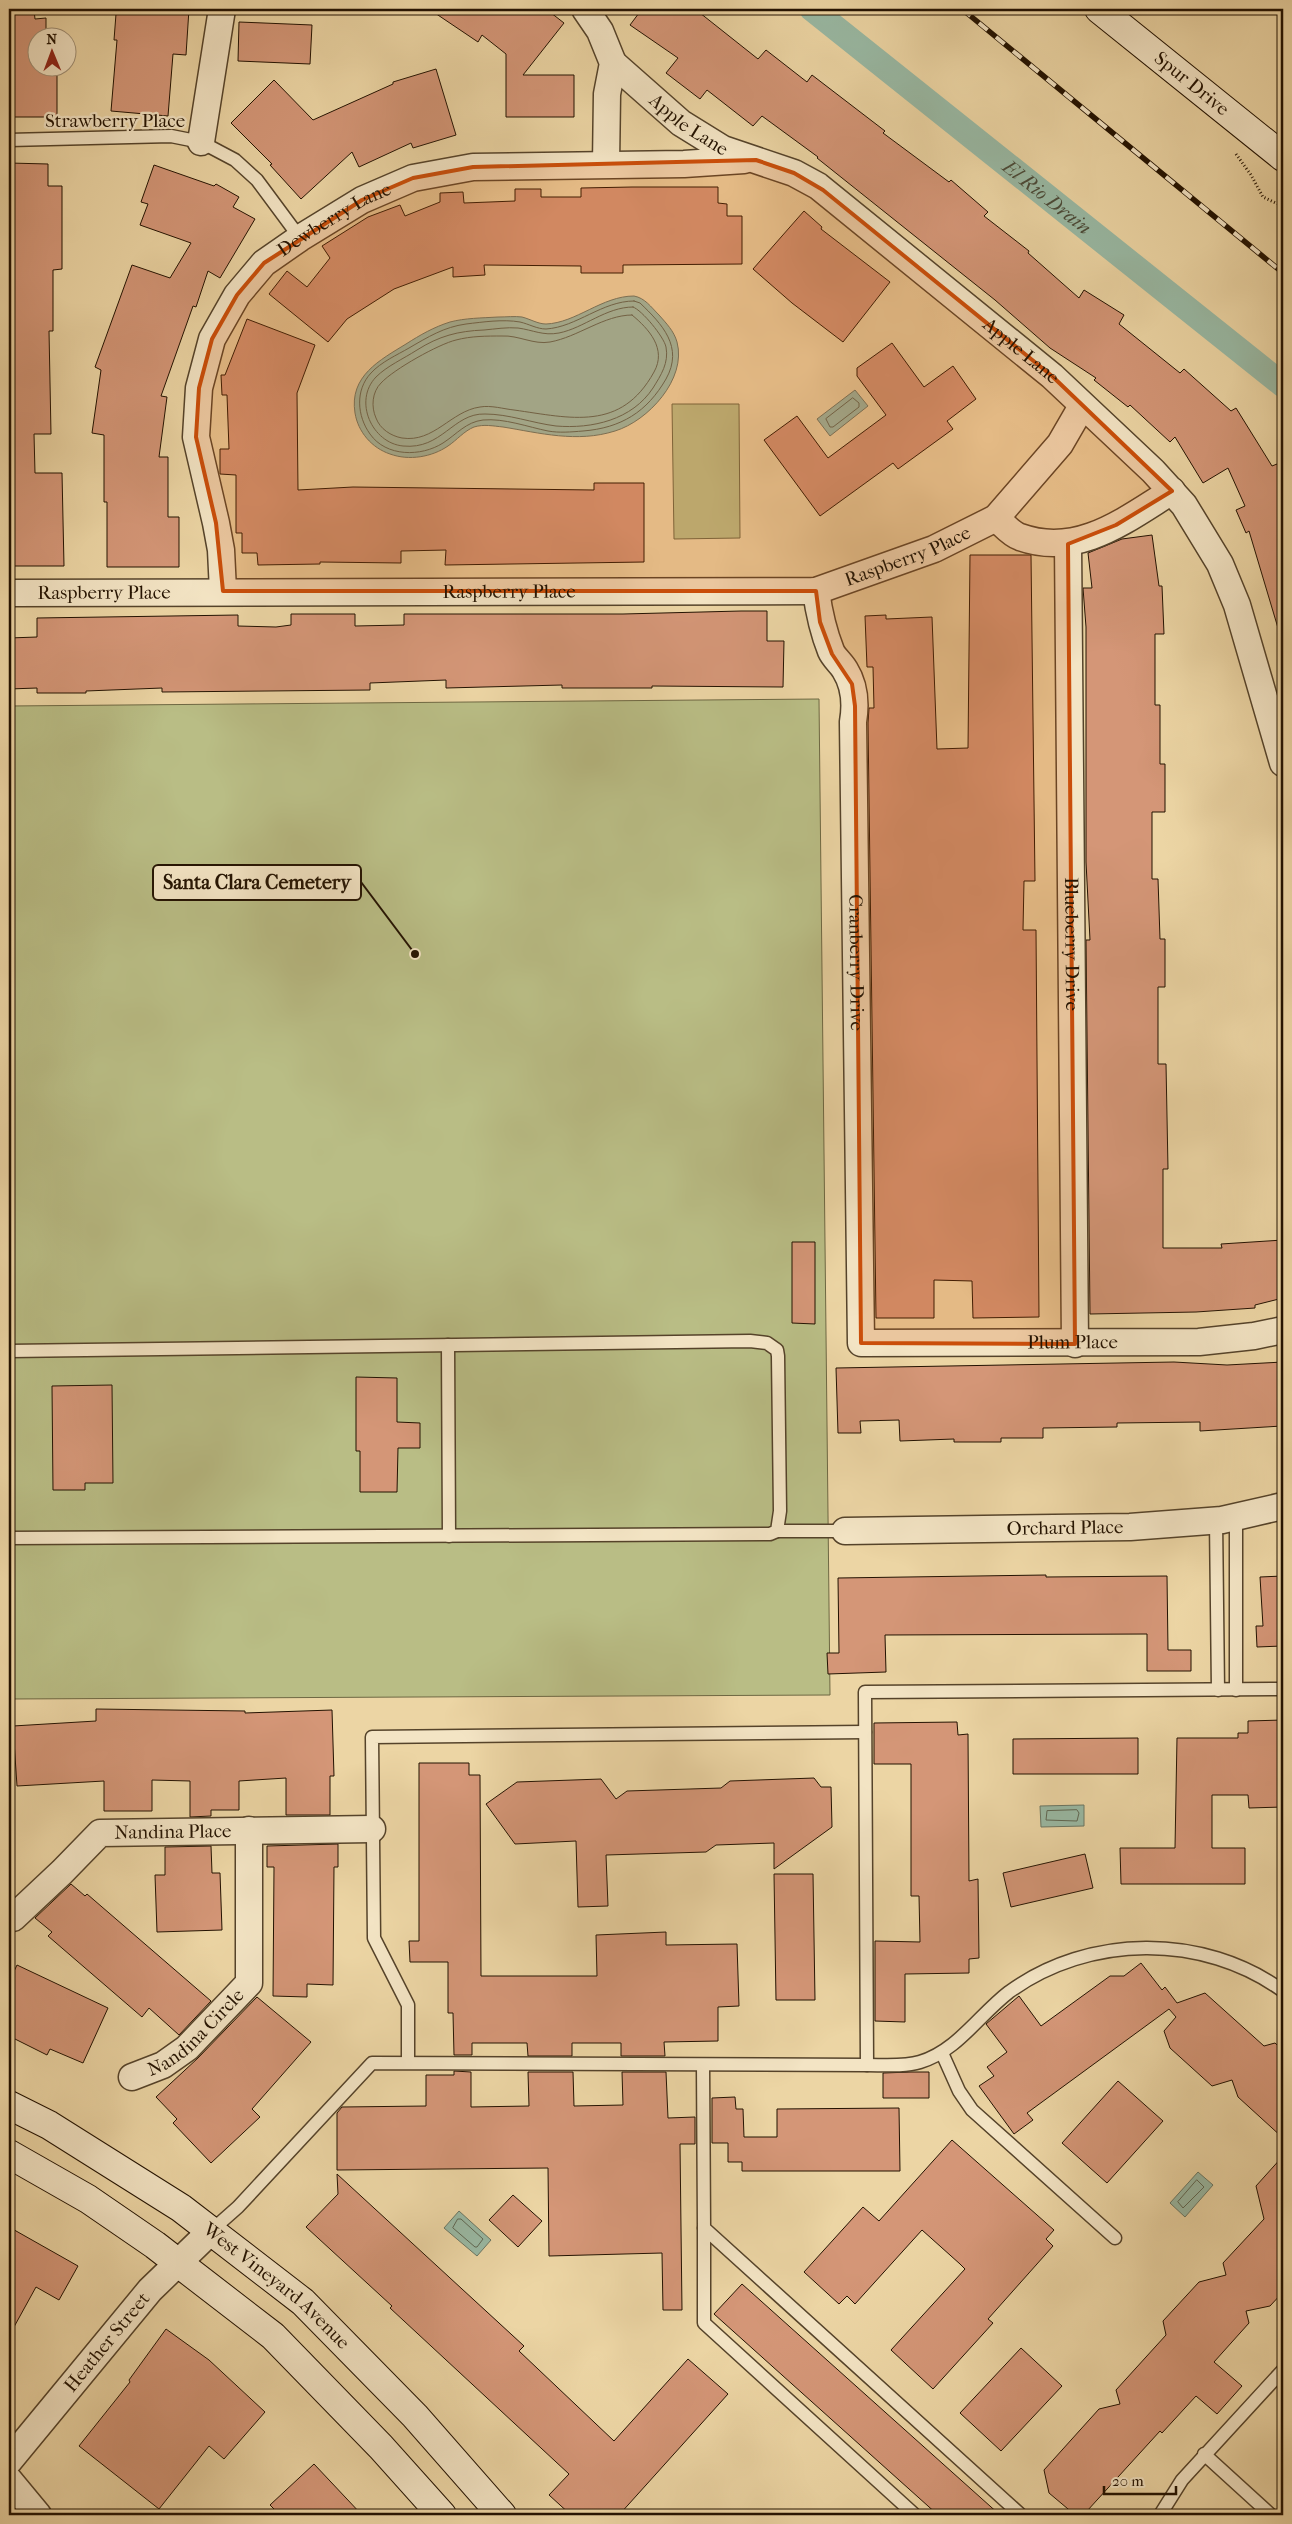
<svg xmlns="http://www.w3.org/2000/svg" width="1292" height="2524" font-family="'IM FELL French Canon',serif">
<style>
.green{fill:#b9bd85;stroke:#6e6843}
.water{fill:#99b9a4;stroke:#6a7663}
.lines{fill:none;stroke-linecap:round;stroke-linejoin:round}
.shore{stroke:#5e6652;stroke-width:1}
.canal{stroke:#99b9a4;stroke-width:25}
.building{fill:#d49677;stroke:#231201}
.lane-casing{stroke:#55432a;stroke-width:15}
.street-casing{stroke:#55432a;stroke-width:29}
.secondary-casing{stroke:#231201;stroke-width:30}
.path{stroke:#231201;stroke-width:3;stroke-dasharray:1 2.5;stroke-linecap:butt}
.lane{stroke:#f3e4c4;stroke-width:12}
.street{stroke:#f3e4c4;stroke-width:26}
.secondary{stroke:#f3e4c4;stroke-width:28}
.rail-casing{stroke:#231201;stroke-width:5.5}
.rail{stroke:#f3e4c4;stroke-width:4;stroke-dasharray:11;stroke-linecap:butt}
.marked{fill:#ca4e0a;fill-opacity:0.2;stroke:#ca4e0a;stroke-width:4;stroke-linejoin:round}
.labels{text-anchor:middle;dominant-baseline:central;stroke-width:4.5;stroke-linejoin:round;paint-order:stroke}
.street-label{font-size:19px;fill:#231201;stroke:#f3e4c4}
.water-label{font-size:20px;font-style:italic;fill:#4c4c3a;stroke:#f3e4c4}
.leader{fill:none;stroke:#231201;stroke-width:2}
.callout-dot{fill:#231201;stroke:#f3e4c4;stroke-width:2}
.callout{fill:#f3e4c4;stroke:#231201;stroke-width:2}
.callout-label{font-size:20px;text-anchor:middle;font-weight:bold;fill:#231201}
</style>
<rect width="100%" height="100%" fill="#ecd5a4"/>
<filter id="stains"><feTurbulence type="fractalNoise" baseFrequency=".004" numOctaves="4"/><feColorMatrix values="0 0 0 0 .2 0 0 0 0 .09 0 0 0 0 .02 0 0 0 .5 -.17"/></filter>
<radialGradient id="worn" r=".72"><stop offset=".6" stop-color="#630" stop-opacity="0"/><stop offset="1" stop-color="#630" stop-opacity=".3"/></radialGradient>
<g class="green">
<polygon points="672,404 739,404 740,538 674,539"/>
<polygon points="819,699 830,1695 9,1699 9,706"/>
</g>
<g class="water">
<path d="M 634,296 C 645,298 651,307 659,315 C 666,323 674,331 677,342 C 687,379 648,421 615,431 C 577,443 540,433 503,427 C 493,426 484,424 474,427 C 464,431 457,440 448,446 C 432,457 409,461 390,454 C 372,448 358,432 355,413 C 349,376 380,360 406,344 C 420,335 434,327 450,322 C 465,318 482,318 498,317 C 506,317 515,316 522,317 C 530,319 538,324 546,324 C 576,323 602,296 634,296 Z"/>
<polygon points="855,390 868,406 830,436 817,419"/>
<polygon points="1084,1805 1084,1826 1041,1827 1040,1806"/>
<polygon points="1198,2172 1213,2185 1185,2217 1170,2203"/>
<polygon points="459,2211 491,2240 477,2256 444,2228"/>
</g>
<g class="lines">
<g class="shore">
<path d="M 634,301 L 640,303 C 662,324 684,347 666,379 C 647,412 621,428 583,431 C 571,432 559,433 548,431 C 528,427 504,418 483,420 C 466,422 457,434 443,443 C 421,457 386,457 370,434 C 357,416 355,390 371,373 C 381,362 397,355 409,348 C 428,337 444,327 466,324 C 483,322 503,319 520,322 C 529,324 537,329 546,329 C 577,327 602,301 634,301 Z"/>
<path d="M 633,307 C 642,310 664,337 666,347 C 669,363 661,375 653,388 C 632,420 592,429 556,426 C 532,423 509,414 485,414 C 453,413 442,450 403,446 C 372,443 353,401 376,377 C 387,366 403,359 417,350 C 439,336 458,331 484,330 C 495,329 507,327 518,328 C 533,330 543,336 559,333 C 584,328 606,307 633,307 Z"/>
<path d="M 632,315 C 649,329 667,349 654,372 C 621,432 571,418 514,410 C 504,409 491,405 480,407 C 451,411 434,443 402,438 C 391,436 380,429 376,418 C 371,407 372,392 381,383 C 394,369 439,344 456,340 C 471,336 487,336 502,336 C 518,335 534,345 550,342 C 578,337 604,315 632,315 Z"/>
<polygon points="853,398 859,403 859,407 833,427 830,427 826,419"/>
<polygon points="1077,1810 1079,1813 1077,1821 1046,1820 1047,1811"/>
<polygon points="1197,2180 1204,2187 1183,2208 1178,2202"/>
<polygon points="458,2219 461,2219 483,2239 477,2247 475,2247 453,2228"/>
</g>
<path class="canal" id="s1" d="M 812,9 L 1283,385"/>
</g>
<g class="building">
<polygon points="128,9 189,9 186,55 173,54 168,116 111,111 117,40 114,40 116,14 128,14"/>
<polygon points="429,9 546,9 564,23 523,75 574,75 574,117 506,117 506,54 482,35 478,42"/>
<polygon points="642,9 695,9 758,59 766,50 807,82 812,75 885,131 883,133 949,182 951,180 988,212 984,216 1029,251 1028,253 1079,298 1084,290 1124,315 1119,324 1180,373 1184,369 1231,411 1236,408 1272,466 1277,464 1283,478 1283,627 1278,628 1249,531 1246,533 1236,510 1245,506 1228,468 1203,483 1175,437 1170,442 1130,405 1128,407 1094,380 1096,378 1050,348 995,300 817,158 818,157 762,116 753,126 707,90 700,99 666,73 678,58 630,25"/>
<polygon points="34,10 35,19 46,18 46,38 38,38 38,68 57,69 57,117 9,117 9,11"/>
<polygon points="239,22 312,25 310,64 238,61"/>
<polygon points="436,69 456,135 413,148 411,143 359,167 352,152 301,199 270,165 272,164 231,123 274,80 313,120 393,84 393,82"/>
<polygon points="9,163 48,164 48,186 62,186 62,269 53,270 53,331 49,331 51,434 34,434 35,473 62,473 64,566 9,566"/>
<polygon points="154,165 214,186 216,184 239,197 233,207 255,219 220,278 208,271 196,307 193,306 161,396 167,397 159,457 168,457 168,517 179,517 179,567 107,567 107,502 104,502 104,435 92,433 101,370 95,367 132,265 170,278 191,243 140,225 148,204 141,202"/>
<polygon points="632,187 718,187 718,203 727,204 727,216 742,216 742,264 623,265 623,273 581,273 581,266 484,265 485,275 453,277 453,267 394,289 347,319 328,342 269,294 287,271 307,287 330,258 322,246 368,217 400,205 405,216 440,202 440,193 463,192 464,203 515,201 515,189 541,189 541,197 581,197 581,188"/>
<polygon points="804,211 822,227 821,229 890,282 843,342 792,303 753,269"/>
<polygon points="247,319 315,345 297,393 298,490 353,487 594,490 594,483 644,483 644,562 445,565 446,550 401,551 401,563 320,562 320,564 258,565 257,553 242,553 242,533 236,533 236,475 220,474 220,449 229,449 227,395 222,395 221,375 225,375"/>
<polygon points="892,343 924,387 953,366 976,399 947,421 953,429 898,469 893,463 820,516 764,440 797,416 828,458 886,415 857,376 857,368"/>
<polygon points="1152,535 1159,586 1162,586 1164,634 1155,634 1155,705 1160,705 1160,764 1165,764 1165,812 1152,812 1152,879 1158,879 1160,939 1165,939 1165,987 1158,987 1158,1064 1166,1064 1168,1169 1163,1169 1163,1248 1222,1248 1221,1244 1283,1240 1283,1298 1255,1305 1255,1308 1196,1312 1090,1314 1086,940 1090,940 1086,862 1086,627 1083,588 1092,588 1088,553 1122,539"/>
<polygon points="970,555 1031,555 1035,881 1024,881 1023,930 1036,930 1039,1317 973,1318 972,1281 934,1280 934,1318 876,1318 868,723 869,708 874,708 873,667 867,667 865,616 886,615 886,619 932,617 937,749 968,748"/>
<polygon points="741,611 767,611 767,641 784,641 783,687 652,686 652,688 562,688 562,685 446,688 446,680 370,683 370,690 162,692 162,688 86,691 86,693 37,693 37,688 9,689 9,638 37,637 37,618 238,615 238,626 276,627 291,625 291,614 355,614 355,626 404,625 404,614 623,614"/>
<polygon points="792,1242 815,1242 815,1324 792,1323"/>
<polygon points="1174,1362 1227,1365 1283,1362 1283,1385 1280,1385 1282,1426 1200,1431 1200,1422 1117,1423 1117,1427 1043,1428 1043,1438 1001,1438 1001,1442 954,1442 954,1439 900,1441 899,1420 860,1421 861,1433 838,1433 836,1368"/>
<polygon points="356,1377 397,1378 397,1422 420,1423 420,1448 398,1448 397,1492 360,1492 360,1451 356,1451"/>
<polygon points="112,1385 113,1483 85,1483 85,1490 53,1490 52,1386"/>
<polygon points="1046,1575 1046,1577 1167,1576 1168,1650 1191,1650 1191,1671 1147,1671 1147,1634 885,1635 886,1672 828,1674 827,1653 839,1653 838,1578"/>
<polygon points="1283,1576 1282,1646 1257,1647 1256,1626 1263,1626 1260,1577"/>
<polygon points="96,1709 245,1711 245,1713 332,1710 334,1776 330,1776 330,1815 286,1815 286,1778 239,1781 239,1810 211,1810 211,1816 190,1817 190,1781 152,1780 152,1811 104,1811 104,1781 17,1786 13,1726 96,1721"/>
<polygon points="1283,1720 1283,1807 1249,1808 1248,1795 1212,1795 1212,1848 1245,1848 1245,1884 1121,1884 1120,1848 1175,1848 1177,1738 1238,1738 1238,1733 1248,1733 1248,1721"/>
<polygon points="957,1722 958,1735 968,1734 969,1881 978,1879 979,1958 969,1959 969,1973 905,1974 905,2022 875,2021 875,1941 920,1942 919,1896 911,1896 911,1764 874,1764 874,1723"/>
<polygon points="1138,1738 1138,1774 1013,1774 1013,1739"/>
<polygon points="419,1763 469,1763 469,1775 480,1775 481,1976 597,1976 596,1935 666,1932 666,1945 737,1944 739,2006 718,2007 718,2041 664,2042 665,2056 621,2056 621,2043 572,2043 572,2056 528,2056 527,2043 472,2043 472,2055 454,2055 453,2013 448,2013 448,1962 410,1962 409,1941 419,1941"/>
<polygon points="814,1778 821,1787 831,1787 832,1827 774,1869 774,1843 716,1845 706,1852 606,1855 608,1906 578,1907 576,1841 515,1844 486,1804 517,1782 601,1779 616,1799 627,1791 721,1788 730,1781"/>
<polygon points="338,1844 338,1867 334,1867 333,1985 307,1984 307,1997 273,1996 274,1867 267,1867 267,1846"/>
<polygon points="211,1846 212,1873 220,1873 222,1930 157,1932 155,1875 165,1875 165,1847"/>
<polygon points="1085,1854 1093,1888 1011,1907 1003,1873"/>
<polygon points="774,1874 813,1874 815,2000 776,2000"/>
<polygon points="71,1884 85,1896 87,1894 211,2001 179,2035 149,2008 142,2017 48,1936 52,1932 35,1918"/>
<polygon points="1141,1963 1162,1990 1165,1987 1177,2003 1205,1993 1264,2046 1275,2043 1283,2050 1283,2138 1238,2097 1232,2080 1212,2086 1170,2048 1164,2031 1176,2017 1169,2009 1027,2113 1033,2120 1014,2134 979,2086 994,2076 987,2067 1007,2052 986,2024 1019,1996 1041,2026 1110,1976 1124,1976"/>
<polygon points="17,1965 108,2008 83,2063 50,2049 47,2055 9,2036 9,1982"/>
<polygon points="257,1997 311,2042 252,2109 260,2117 211,2163 173,2123 177,2119 156,2097 198,2058"/>
<polygon points="454,2071 471,2072 471,2107 529,2106 528,2072 573,2072 574,2106 623,2105 622,2072 666,2072 668,2118 695,2117 695,2144 680,2144 682,2310 663,2310 662,2253 549,2256 548,2168 337,2170 337,2113 342,2107 426,2106 426,2075 454,2075"/>
<polygon points="911,2072 929,2072 929,2098 883,2098 883,2073"/>
<polygon points="1118,2081 1163,2121 1107,2183 1062,2143"/>
<polygon points="735,2097 736,2109 743,2109 744,2137 777,2137 777,2109 899,2108 900,2171 742,2171 742,2162 728,2162 728,2143 712,2143 712,2098"/>
<polygon points="952,2140 1054,2230 1046,2239 1053,2246 988,2319 993,2323 933,2389 891,2350 965,2269 960,2264 922,2230 855,2304 847,2296 839,2304 804,2272 863,2207 879,2221"/>
<polygon points="1283,2156 1283,2292 1270,2306 1246,2311 1249,2323 1214,2362 1242,2386 1217,2414 1196,2396 1162,2433 1160,2431 1087,2511 1074,2514 1049,2493 1044,2470 1099,2409 1120,2404 1116,2390 1166,2335 1163,2321 1199,2282 1226,2275 1223,2263 1264,2219 1256,2186"/>
<polygon points="337,2174 524,2346 519,2351 614,2441 688,2359 728,2394 619,2515 571,2515 549,2495 569,2474 390,2308 392,2306 306,2227 338,2194"/>
<polygon points="513,2195 542,2221 518,2247 489,2220"/>
<polygon points="9,2227 78,2266 59,2300 36,2287 9,2336"/>
<polygon points="742,2284 1000,2515 938,2515 714,2314"/>
<polygon points="166,2329 209,2360 265,2412 224,2459 209,2446 159,2509 79,2446 130,2382 129,2380"/>
<polygon points="1021,2348 1062,2386 1001,2451 960,2413"/>
<polygon points="314,2464 362,2515 280,2515 270,2505"/>
</g>
<g class="lines">
<g class="lane-casing">
<g id="lane">
<polyline points="9,140 171,136 201,142 235,160 257,180 300,238"/>
<polyline points="448,1345 449,1536"/>
<polyline points="9,1351 750,1341 767,1343 777,1350 778,1356 780,1511 777,1531 770,1534 9,1538"/>
<polyline points="1236,1517 1236,1690"/>
<polyline points="1216,1520 1218,1690"/>
<polyline points="777,1531 845,1531"/>
<polyline points="942,2053 959,2091 972,2110 1115,2238"/>
<polyline points="408,2062 408,2005 374,1938 372,1737 865,1732"/>
<polyline points="703,2065 704,2228 1021,2515"/>
<polyline points="867,2065 865,1692 1283,1689"/>
<polyline points="704,2228 704,2323 915,2515"/>
<path d="M 212,2230 L 238,2207 L 372,2063 L 867,2065 C 883,2065 904,2067 920,2062 C 957,2051 979,2015 1009,1992 C 1089,1934 1203,1933 1283,1991"/>
<polyline points="1204,2454 1271,2515"/>
<polyline points="1160,2515 1182,2480 1283,2370"/>
</g>
</g>
<g class="street-casing">
<g id="street">
<polyline points="585,9 600,31 613,63 607,94 606,164"/>
<path id="s2" d="M 613,63 L 681,123 L 723,149 L 794,173 L 818,186 L 1052,376 L 1153,471 L 1184,505 L 1220,564 L 1237,605 L 1283,763"/>
<polyline points="201,142 222,9"/>
<path d="M 996,518 C 1003,524 1011,534 1020,537 C 1078,558 1125,520 1172,491"/>
<path id="s3" d="M 1068,544 L 1075,1344"/>
<path id="s4" d="M 223,591 L 221,550 L 216,523 L 196,437 L 199,388 L 212,339 L 237,295 L 264,263 L 300,238 L 362,200 L 413,178 L 473,167 L 684,164 L 744,160"/>
<path id="s5" d="M 816,591 C 819,613 823,631 831,651 C 834,658 841,663 845,670 C 855,686 856,704 853,722 L 861,1343 L 1199,1342 L 1254,1336 L 1283,1330"/>
<path id="s6" d="M 9,593 L 816,591 L 934,549 L 996,518 L 1060,444 L 1082,406"/>
<path id="s7" d="M 845,1531 L 1130,1527 L 1222,1520 L 1283,1506"/>
<path id="s8" d="M 9,1916 L 13,1918 L 62,1872 L 100,1833 L 372,1829"/>
<path id="s9" d="M 132,2077 L 163,2065 L 187,2048 L 249,1983 L 249,1830"/>
<path id="s10" d="M 9,2461 L 150,2290 L 212,2230"/>
<polyline points="9,2480 38,2515"/>
</g>
</g>
<g class="secondary-casing">
<g id="secondary">
<path id="s11" d="M 1099,9 L 1283,157"/>
<path id="s12" d="M 9,2105 L 49,2125 L 181,2208 L 303,2302 L 415,2416 L 502,2515"/>
<polyline points="9,2154 88,2199 155,2245 273,2336 381,2447 442,2515"/>
</g>
</g>
<polyline class="path" points="1236,154 1251,175 1263,197 1278,204 1283,199"/>
<use href="#lane" class="lane"/>
<use href="#street" class="street"/>
<use href="#secondary" class="secondary"/>
<g class="rail-casing">
<polyline id="rail" points="962,9 1283,273"/>
</g>
<use href="#rail" class="rail"/>
</g>
<path class="marked" d="M 756,160 L 794,173 L 823,190 L 1052,376 L 1172,491 L 1116,525 L 1068,544 L 1075,1344 L 861,1343 L 855,706 L 852,684 L 832,654 L 820,622 L 816,591 L 223,591 L 216,523 L 196,437 L 199,388 L 212,339 L 237,295 L 264,263 L 362,200 L 413,178 L 473,167 Z"/>
<g class="labels">
<g class="street-label">
<text stroke="none"><textPath href="#s11" startOffset="119">Spur Drive</textPath></text>
<text x="115" y="121">Strawberry Place</text>
<text stroke="none"><textPath href="#s2" startOffset="98">Apple Lane</textPath></text>
<text stroke="none"><textPath href="#s4" startOffset="432">Dewberry Lane</textPath></text>
<text stroke="none"><textPath href="#s2" startOffset="504">Apple Lane</textPath></text>
<text stroke="none"><textPath href="#s6" startOffset="905">Raspberry Place</textPath></text>
<text stroke="none"><textPath href="#s6" startOffset="500">Raspberry Place</textPath></text>
<text stroke="none"><textPath href="#s6" startOffset="95">Raspberry Place</textPath></text>
<text stroke="none"><textPath href="#s3" startOffset="400">Blueberry Drive</textPath></text>
<text stroke="none"><textPath href="#s5" startOffset="380">Cranberry Drive</textPath></text>
<text stroke="none"><textPath href="#s5" startOffset="972">Plum Place</textPath></text>
<text stroke="none"><textPath href="#s7" startOffset="220">Orchard Place</textPath></text>
<text stroke="none"><textPath href="#s8" startOffset="199">Nandina Place</textPath></text>
<text stroke="none"><textPath href="#s9" startOffset="79">Nandina Circle</textPath></text>
<text stroke="none"><textPath href="#s12" startOffset="324">West Vineyard Avenue</textPath></text>
<text stroke="none"><textPath href="#s10" startOffset="154">Heather Street</textPath></text>
</g>
<g class="water-label">
<text stroke="none"><textPath href="#s1" startOffset="301">El Rio Drain</textPath></text>
</g>
</g>
<path class="leader" d="M415 954L361 882"/>
<circle class="callout-dot" cx="415" cy="954" r="5"/>
<rect class="callout" x="153" y="865" width="208" height="35" rx="5"/>
<g class="callout-label">
<text x="257" y="889">Santa Clara Cemetery</text>
</g>
<rect width="1292" height="2524" fill="none" stroke="#ecd5a4" stroke-width="30"/>
<rect x="10" y="10" width="1272" height="2504" fill="none" stroke="#231201" stroke-width="2.5"/>
<rect x="15" y="15" width="1262" height="2494" fill="none" stroke="#231201"/>
<g transform="translate(52 52) rotate(359)"><circle r="24" fill="#f3e4c4" stroke="#a09076"/>
<path d="M0-4L9 19L0 12L-9 19Z" fill="#8f2418"/>
<text y="-8" font-size="14" font-weight="bold" text-anchor="middle" fill="#231201">N</text>
</g>
<path d="M1104 2486v8h72v-8" fill="none" stroke="#231201" stroke-width="2.5"/>
<text x="1112" y="2486" font-size="15" fill="#231201" stroke="#f3e4c4" stroke-width="4" paint-order="stroke">20 m</text>
<rect width="100%" height="100%" filter="url(#stains)"/>
<rect width="100%" height="100%" fill="url(#worn)"/>
</svg>
